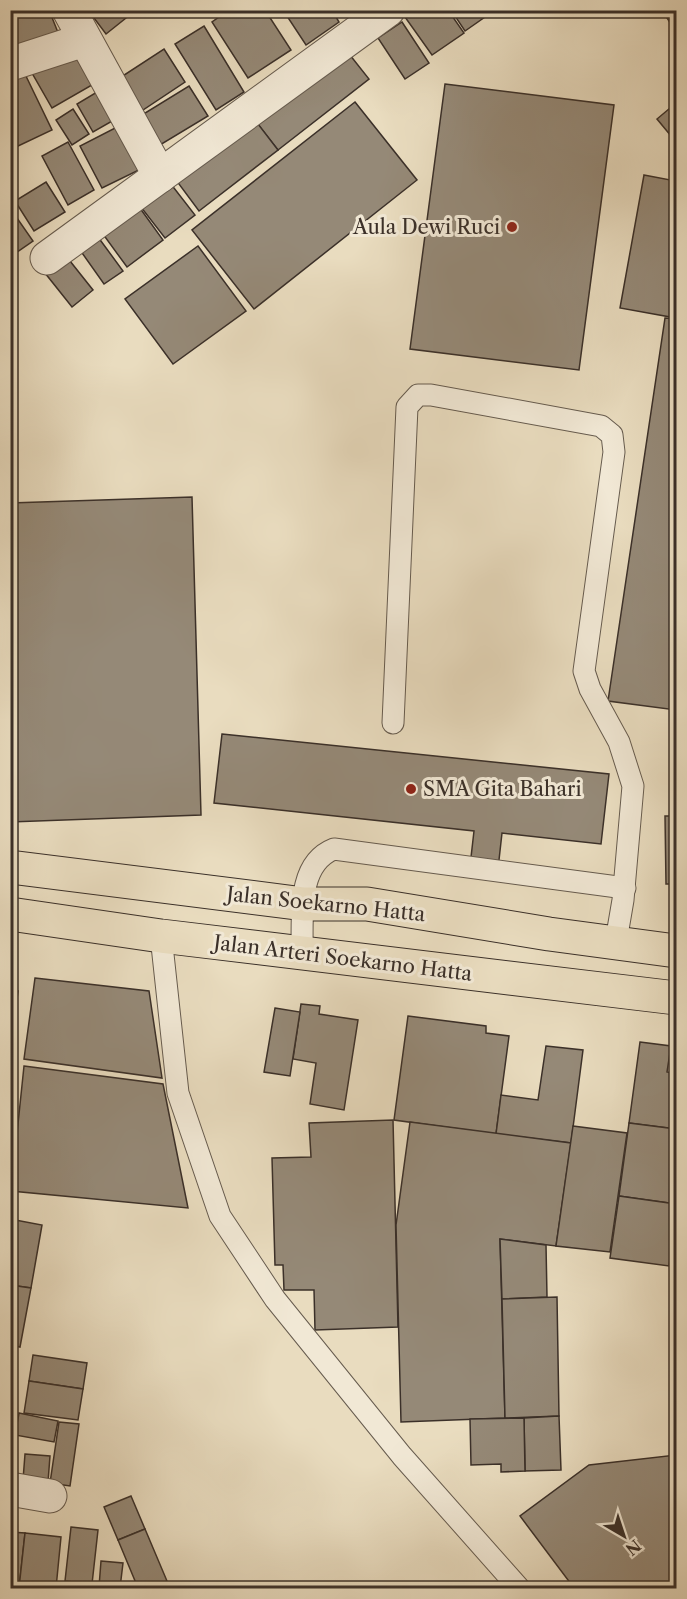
<svg xmlns="http://www.w3.org/2000/svg" width="687" height="1599" font-family="'Libre Caslon Text',serif">
<style>
.building{fill:#958977;stroke:#3b3029;stroke-width:1.5}
.lines{fill:none;stroke-linecap:round;stroke-linejoin:round}
.service-casing{stroke:#665b4e;stroke-width:23}
.minor-casing{stroke:#665b4e;stroke-width:35}
.primary-casing{stroke:#3b3029;stroke-width:35}
.service{stroke:#f1e8d5;stroke-width:21}
.minor{stroke:#f1e8d5;stroke-width:33}
.primary{stroke:#e9dcbf;stroke-width:33}
.poi-dot{fill:#8f2418;stroke:#f1e8d5;stroke-width:2}
.labels{text-anchor:middle;dominant-baseline:central;stroke-width:6;stroke-linejoin:round;paint-order:stroke}
.poi-label{font-size:20px;fill:#3b3029;stroke:#f1e8d5;text-anchor:end}
.street-label{font-size:20px;fill:#3b3029;stroke:#f1e8d5}
</style>
<rect width="100%" height="100%" fill="#e9dcbf"/>
<filter id="stains"><feTurbulence type="fractalNoise" baseFrequency=".00333" numOctaves="4"/><feColorMatrix values="0 0 0 0 .2 0 0 0 0 .09 0 0 0 0 .02 0 0 0 .5 -.17"/></filter>
<radialGradient id="worn" r=".72"><stop offset=".6" stop-color="#630" stop-opacity="0"/><stop offset="1" stop-color="#630" stop-opacity=".3"/></radialGradient>
<g class="building">
<polygon points="10,10 49,10 59,35 10,55"/>
<polygon points="88,10 136,10 106,34"/>
<polygon points="229,10 265,10 291,50 248,78 212,22"/>
<polygon points="283,10 332,10 339,22 306,45"/>
<polygon points="400,10 448,10 464,33 432,55"/>
<polygon points="451,10 495,10 465,31"/>
<polygon points="676,11 676,32 667,18"/>
<polygon points="402,22 429,63 405,79 378,38"/>
<polygon points="204,26 244,92 216,110 175,44"/>
<polygon points="342,45 369,79 278,150 251,115"/>
<polygon points="164,49 185,82 137,114 115,81"/>
<polygon points="72,50 92,85 52,108 32,73"/>
<polygon points="24,72 52,130 16,147 10,137 10,79"/>
<polygon points="445,84 614,105 579,370 410,349"/>
<polygon points="189,86 208,116 155,148 137,118"/>
<polygon points="97,92 114,120 93,132 77,104"/>
<polygon points="355,102 417,180 254,309 192,230"/>
<polygon points="676,103 676,142 657,119"/>
<polygon points="73,109 89,134 72,145 56,120"/>
<polygon points="251,115 278,150 199,211 173,176"/>
<polygon points="119,126 141,169 102,188 80,146"/>
<polygon points="68,142 94,190 68,205 42,156"/>
<polygon points="644,175 676,181 676,318 620,308"/>
<polygon points="167,179 195,215 165,238 137,202"/>
<polygon points="46,182 65,212 34,231 15,201"/>
<polygon points="137,204 163,240 127,267 100,230"/>
<polygon points="10,208 33,241 10,257"/>
<polygon points="98,237 123,271 104,284 80,250"/>
<polygon points="198,246 246,311 173,364 125,299"/>
<polygon points="66,256 93,290 72,307 45,273"/>
<polygon points="665,318 676,319 676,710 608,701"/>
<polygon points="192,497 201,815 10,822 10,503"/>
<polygon points="222,734 609,774 601,844 502,833 498,869 470,866 474,831 214,803"/>
<polygon points="665,816 676,816 676,884 666,884"/>
<polygon points="35,978 149,991 162,1078 24,1059"/>
<polygon points="10,990 18,991 12,1039 10,1039"/>
<polygon points="301,1004 320,1006 319,1014 358,1020 344,1110 310,1104 316,1063 293,1059"/>
<polygon points="275,1008 300,1012 290,1076 264,1072"/>
<polygon points="408,1016 486,1026 486,1033 509,1036 496,1134 394,1120"/>
<polygon points="640,1042 671,1046 667,1072 676,1074 676,1129 629,1123"/>
<polygon points="546,1046 583,1050 571,1143 496,1134 501,1095 538,1100"/>
<polygon points="24,1066 163,1084 188,1208 11,1191"/>
<polygon points="393,1120 398,1327 315,1330 314,1290 284,1290 283,1265 275,1265 272,1158 311,1157 309,1123"/>
<polygon points="410,1122 571,1143 556,1246 500,1239 505,1418 401,1422 396,1225"/>
<polygon points="629,1123 676,1129 676,1204 619,1196"/>
<polygon points="573,1126 627,1133 610,1252 556,1246"/>
<polygon points="619,1196 676,1204 669,1266 610,1258"/>
<polygon points="10,1219 42,1225 31,1288 10,1285"/>
<polygon points="500,1239 546,1245 547,1297 502,1299"/>
<polygon points="10,1285 31,1288 20,1347 10,1345"/>
<polygon points="557,1297 559,1416 505,1418 502,1299"/>
<polygon points="33,1355 87,1363 83,1389 29,1381"/>
<polygon points="29,1381 83,1389 78,1420 24,1413"/>
<polygon points="19,1413 58,1421 54,1442 15,1435"/>
<polygon points="559,1416 561,1470 525,1471 524,1418"/>
<polygon points="524,1418 525,1471 501,1472 501,1464 471,1465 470,1419"/>
<polygon points="59,1422 79,1424 70,1486 50,1483"/>
<polygon points="25,1454 50,1456 48,1482 23,1480"/>
<polygon points="676,1455 676,1588 574,1588 520,1516 589,1465"/>
<polygon points="131,1496 145,1529 118,1540 104,1507"/>
<polygon points="71,1527 98,1530 92,1584 65,1581"/>
<polygon points="145,1529 167,1581 148,1588 138,1588 118,1540"/>
<polygon points="10,1532 25,1533 19,1588 10,1588"/>
<polygon points="25,1533 61,1537 56,1588 19,1588"/>
<polygon points="101,1561 123,1563 120,1588 99,1587"/>
</g>
<g class="lines">
<g class="service-casing">
<g id="service">
<polyline points="393,723 407,407 418,395 431,395 601,426 612,435 614,452 584,671 590,689 619,742 633,786 623,900 616,941"/>
<polyline points="161,936 178,1093 220,1216 275,1299 402,1456 519,1588"/>
<path d="M 302,952 C 303,918 296,864 334,849 L 625,888"/>
</g>
</g>
<g class="minor-casing">
<g id="minor">
<polyline points="69,10 160,176"/>
<polyline points="10,64 84,40"/>
<polyline points="47,258 388,10"/>
<polyline points="10,1489 50,1496"/>
</g>
</g>
<g class="primary-casing">
<g id="primary">
<polyline points="10,867 304,904 367,904 549,934 676,951"/>
<polyline points="10,914 161,936 676,998"/>
</g>
</g>
<use href="#service" class="service"/>
<use href="#minor" class="minor"/>
<use href="#primary" class="primary"/>
</g>
<g class="poi-dot">
<circle cx="512" cy="227" r="6"/>
<circle cx="411" cy="789" r="6"/>
</g>
<g class="labels">
<g class="poi-label">
<text x="500" y="227">Aula Dewi Ruci</text>
<text x="423" y="789" text-anchor="start">SMA Gita Bahari</text>
</g>
<g class="street-label">
<text transform="translate(326 904) rotate(6)">Jalan Soekarno Hatta</text>
<text transform="translate(343 958) rotate(7)">Jalan Arteri Soekarno Hatta</text>
</g>
</g>
<rect width="687" height="1599" fill="none" stroke="#e9dcbf" stroke-width="36"/>
<rect x="12" y="12" width="663" height="1575" fill="none" stroke="#3b3029" stroke-width="3"/>
<rect x="18" y="18" width="651" height="1563" fill="none" stroke="#3b3029" stroke-width="1.5"/>
<g transform="translate(624 1536) rotate(141)" stroke="#f1e8d5" stroke-width="4.5" paint-order="stroke">
<path d="M0-4.5L10 22L0 15L-10 22Z" fill="#3b3029"/>
<text y="-9" font-size="16" font-weight="bold" text-anchor="middle" fill="#3b3029">N</text>
</g>
<rect width="100%" height="100%" filter="url(#stains)"/>
<rect width="100%" height="100%" fill="url(#worn)"/>
</svg>
